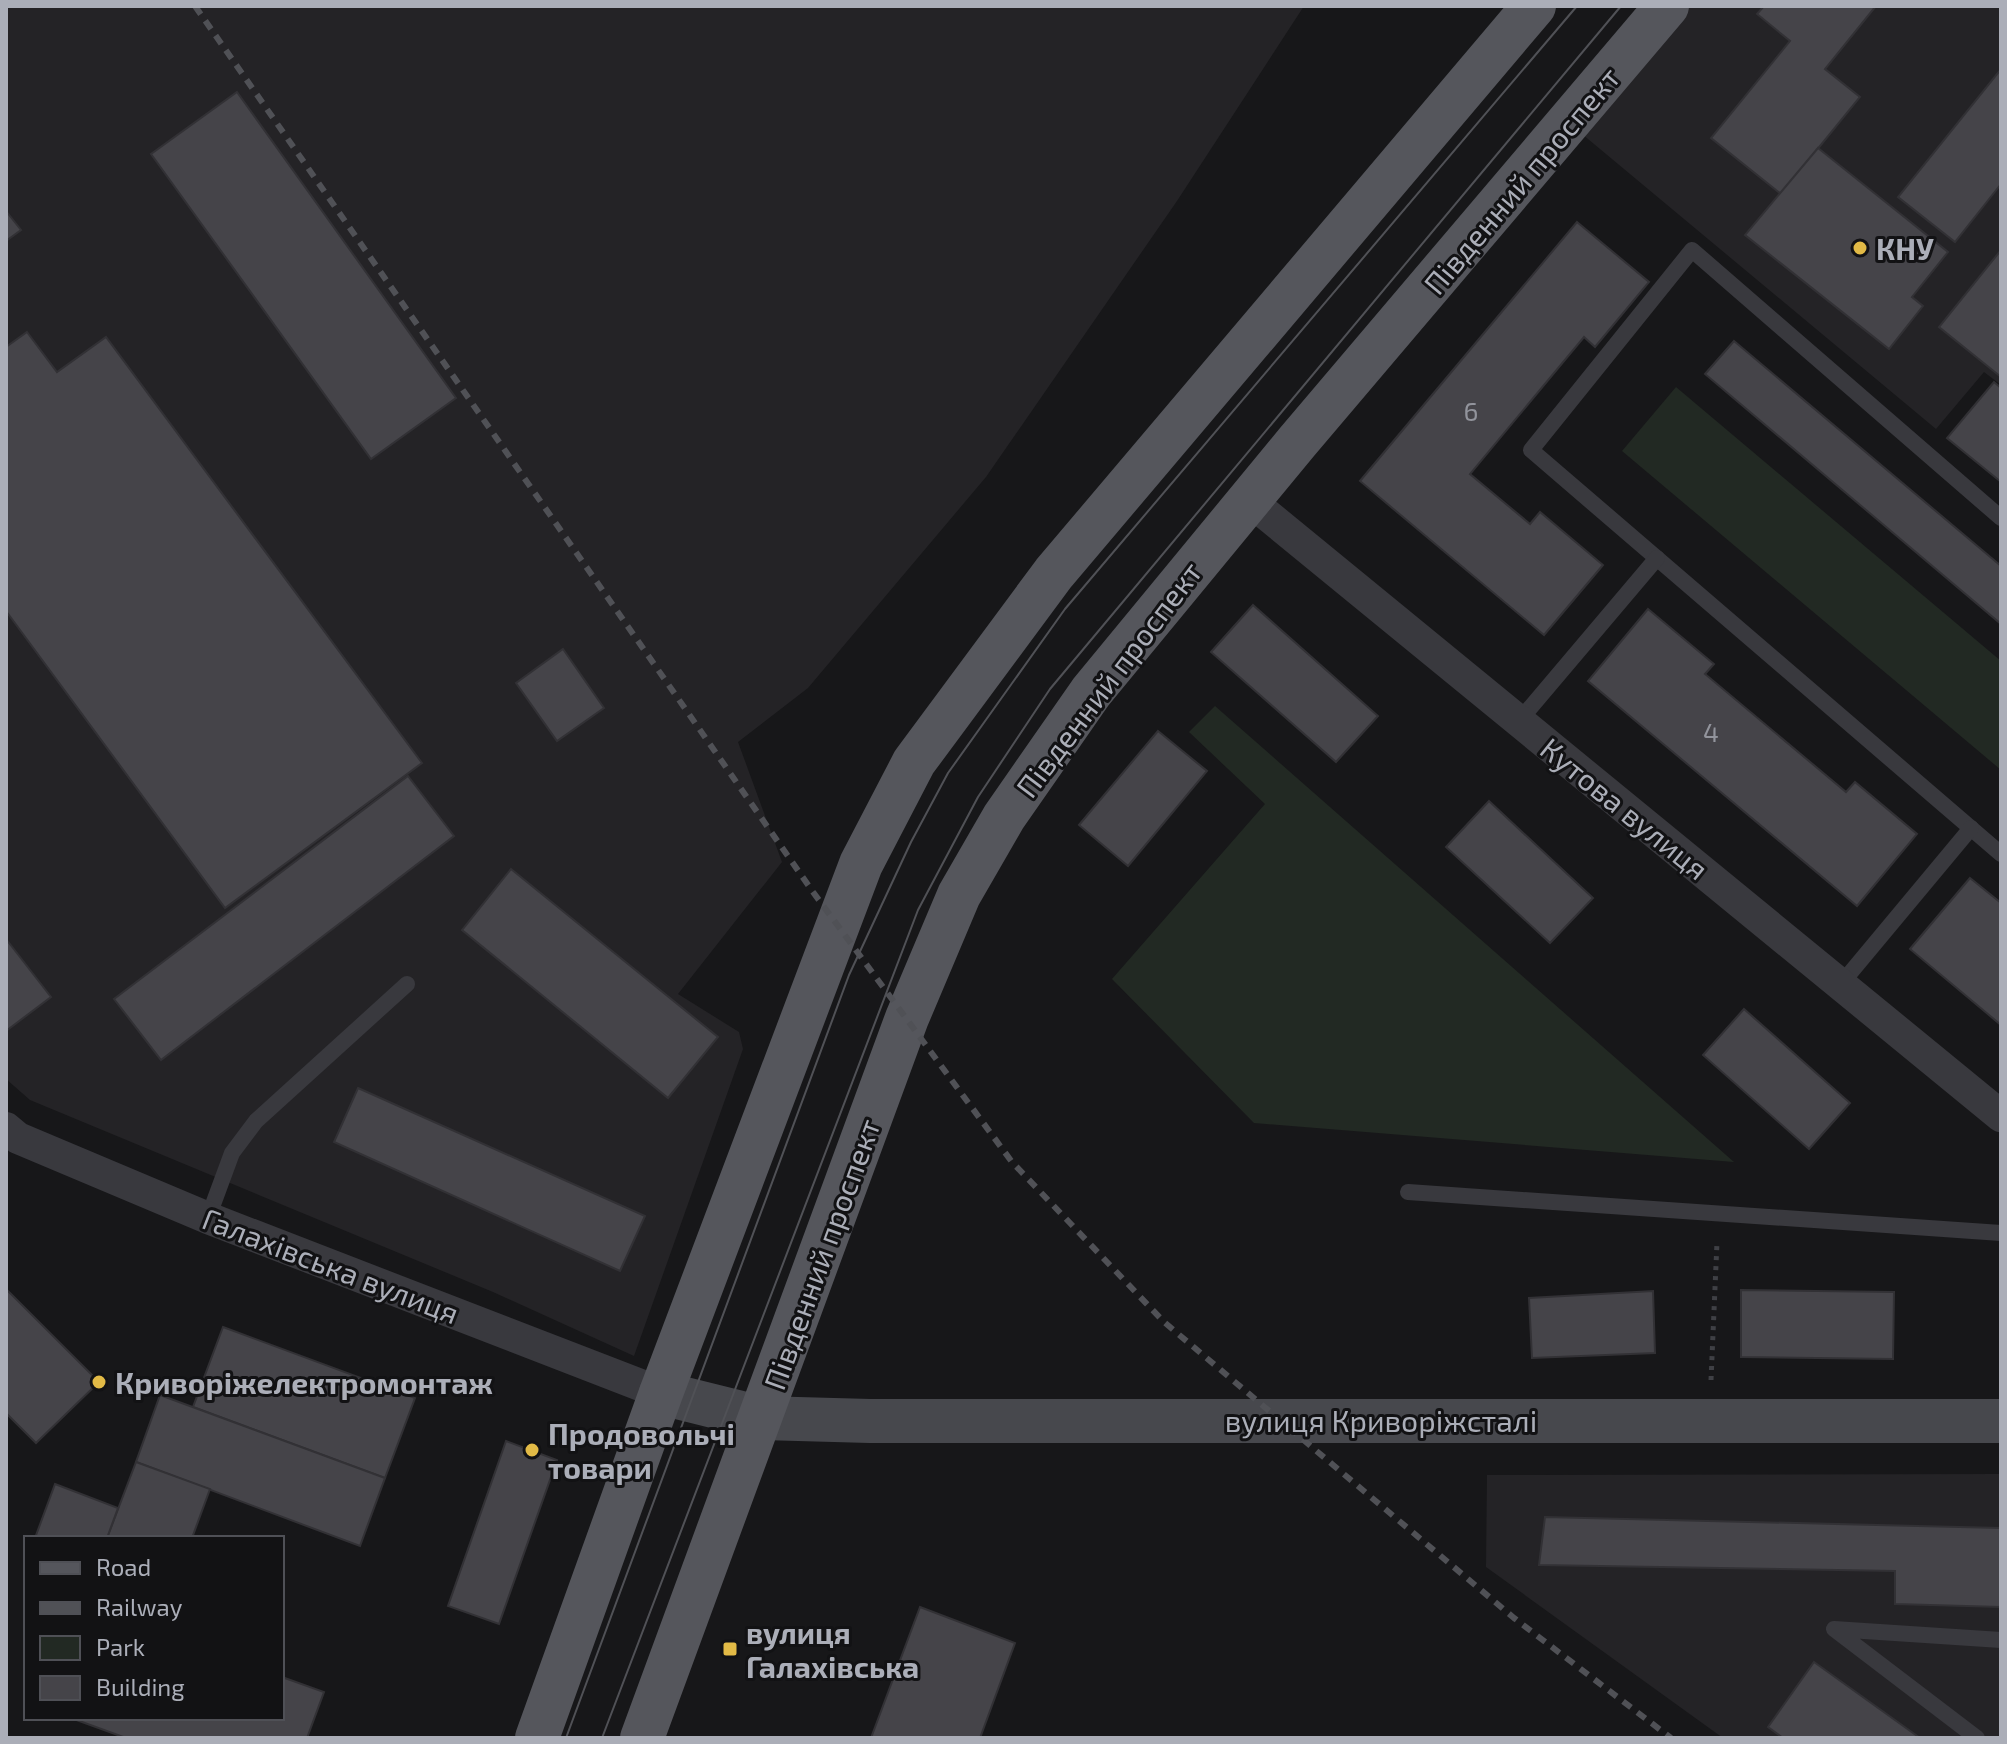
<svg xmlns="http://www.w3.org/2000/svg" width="2007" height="1744" font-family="'Exo 2',sans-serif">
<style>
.built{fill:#242326}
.green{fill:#222923}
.building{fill:#454449;stroke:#323135;stroke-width:2}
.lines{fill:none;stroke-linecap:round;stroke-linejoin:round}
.path{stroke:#3f4045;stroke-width:5;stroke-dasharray:4 6;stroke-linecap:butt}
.lane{stroke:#39393e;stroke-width:16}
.street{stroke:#39393e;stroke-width:32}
.secondary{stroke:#47484d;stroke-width:44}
.primary{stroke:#55565c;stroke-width:44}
.tram{stroke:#505156;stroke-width:2}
.rail{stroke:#505156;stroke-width:6;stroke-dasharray:10 8;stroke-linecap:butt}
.poi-dot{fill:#e2ba46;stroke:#121214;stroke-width:3}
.labels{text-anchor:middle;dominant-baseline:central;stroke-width:6;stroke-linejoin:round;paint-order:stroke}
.number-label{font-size:26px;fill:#92949c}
.street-label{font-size:30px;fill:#abaeb8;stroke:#121214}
.poi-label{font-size:30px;font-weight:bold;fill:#abaeb8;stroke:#121214;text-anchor:start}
</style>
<rect width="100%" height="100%" fill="#171719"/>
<g class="built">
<polygon points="6,6 1304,6 1177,201 986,477 808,688 738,742 782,862 678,994 739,1032 743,1049 634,1356 493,1292 30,1100 6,1079"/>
<polygon points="1668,6 2001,6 2001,385 1984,372 1936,429 1570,124"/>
<polygon points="2001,1474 2001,1738 1723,1738 1486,1567 1487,1475"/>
</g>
<g class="green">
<polygon points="1676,387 2001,661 2001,770 1622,451"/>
<polygon points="1215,706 1734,1162 1254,1123 1112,979 1265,804 1189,732"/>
</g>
<g class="building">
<polygon points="1764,6 1876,6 1825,69 1860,97 1781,194 1711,138 1790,41 1757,14"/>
<polygon points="2001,69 2001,184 1955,242 1898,197"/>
<polygon points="237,92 456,398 371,459 151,154"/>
<polygon points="1818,148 1948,252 1912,297 1923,306 1889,349 1745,235"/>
<polygon points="6,211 21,230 6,241"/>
<polygon points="1577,222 1649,282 1595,347 1584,337 1470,474 1530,524 1540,512 1603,565 1544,635 1360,481"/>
<polygon points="2001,250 2001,377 1939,327"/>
<polygon points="27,332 57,372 106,337 422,763 225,908 6,611 6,347"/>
<polygon points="1734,341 2001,566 2001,624 1705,374"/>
<polygon points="1994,382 2001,388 2001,482 1947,438"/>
<polygon points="1253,605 1378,716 1336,762 1211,652"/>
<polygon points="1648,609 1714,664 1705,674 1846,792 1855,782 1917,834 1857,906 1588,681"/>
<polygon points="563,649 604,708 557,741 516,683"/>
<polygon points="1158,731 1207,771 1128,866 1079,825"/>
<polygon points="408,776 454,836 161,1060 114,999"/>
<polygon points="1489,801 1593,898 1550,943 1446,847"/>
<polygon points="511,869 718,1037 668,1098 462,930"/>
<polygon points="1970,878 2001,903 2001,1025 1910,949"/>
<polygon points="6,939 51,997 6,1031"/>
<polygon points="1744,1009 1850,1103 1809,1149 1703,1055"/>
<polygon points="358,1088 645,1216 620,1271 334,1142"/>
<polygon points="6,1289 99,1382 36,1443 6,1413"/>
<polygon points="1741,1290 1894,1292 1893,1359 1741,1357"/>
<polygon points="1653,1291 1655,1353 1532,1358 1529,1298"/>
<polygon points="223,1327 415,1398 385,1478 193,1407"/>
<polygon points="160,1395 385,1478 360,1546 136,1462"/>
<polygon points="506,1441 557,1460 499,1624 448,1606"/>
<polygon points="136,1462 210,1489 192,1538 107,1538"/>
<polygon points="55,1484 118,1508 107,1538 35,1538"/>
<polygon points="1545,1517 2001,1528 2001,1607 1895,1604 1895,1571 1539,1565"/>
<polygon points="920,1607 1015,1643 980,1738 871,1738"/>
<polygon points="1814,1662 1920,1738 1783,1738 1768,1727"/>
<polygon points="282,1677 324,1692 307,1738 126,1738 71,1718 282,1718"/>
</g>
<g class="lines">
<polyline class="path" points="1711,1380 1717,1242"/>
<g class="lane">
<polyline points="2001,518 1692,250 1531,450 2001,854"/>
<polyline points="1519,721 1657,558"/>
<polyline points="1841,984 1971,828"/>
<polyline points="1408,1192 2001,1233"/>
<polyline points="208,1218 232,1153 256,1121 407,984"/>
<polyline points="1977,1738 1834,1629 2001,1640"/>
</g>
<g class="street">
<polyline points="1249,500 2001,1116"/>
<polyline points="6,1128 18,1138 208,1218 661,1393"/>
</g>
<polyline class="secondary" points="661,1393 761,1418 870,1421 2001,1421"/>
<g class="primary">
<polyline points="537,1738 661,1393 861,864 914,762 1054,573 1534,6"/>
<polyline points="642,1738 907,1018 959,895 1004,817 1091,692 1297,442 1667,6"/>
</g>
<g class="tram">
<polyline points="566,1738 849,975 911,842 948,773 1065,609 1577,6"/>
<polyline points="602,1738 918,910 978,797 1050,689 1621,6"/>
</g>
<polyline class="rail" points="195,6 813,892 1012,1162 1164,1322 1514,1618 1671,1738"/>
</g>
<g class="poi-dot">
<circle cx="1860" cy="248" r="8"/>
<circle cx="99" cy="1382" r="8"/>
<circle cx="532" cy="1450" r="8"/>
<rect x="722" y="1641" width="16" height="16" rx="4"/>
</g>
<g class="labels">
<g class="number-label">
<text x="1471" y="410">6</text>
<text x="1711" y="731">4</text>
</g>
<g class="street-label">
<text transform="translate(1521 180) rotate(-50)">Південний проспект</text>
<text transform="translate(1108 679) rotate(-53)">Південний проспект</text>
<text transform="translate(1625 808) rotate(39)">Кутова вулиця</text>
<text transform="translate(821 1254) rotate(-70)">Південний проспект</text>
<text transform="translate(331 1265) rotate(21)">Галахівська вулиця</text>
<text x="1381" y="1420">вулиця Криворіжсталі</text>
</g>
<g class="poi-label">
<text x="1876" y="248">КНУ</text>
<text x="115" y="1382">Криворіжелектромонтаж</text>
<text x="548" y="1433">Продовольчі<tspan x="548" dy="34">товари</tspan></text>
<text x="746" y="1632">вулиця<tspan x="746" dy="34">Галахівська</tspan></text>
</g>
</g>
<rect width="2007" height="1744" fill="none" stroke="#abaeb8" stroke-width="16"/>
<rect x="24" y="1536" width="260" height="184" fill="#121214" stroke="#4f5056" stroke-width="2"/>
<rect x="40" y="1562" width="40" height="12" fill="#55565c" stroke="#4f5056" stroke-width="2"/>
<text x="96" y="1576" font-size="24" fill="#abaeb8">Road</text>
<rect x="40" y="1602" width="40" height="12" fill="#505156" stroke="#4f5056" stroke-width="2"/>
<text x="96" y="1616" font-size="24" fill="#abaeb8">Railway</text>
<rect x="40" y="1636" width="40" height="24" fill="#222923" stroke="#4f5056" stroke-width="2"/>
<text x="96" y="1656" font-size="24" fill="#abaeb8">Park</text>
<rect x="40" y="1676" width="40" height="24" fill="#454449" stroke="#4f5056" stroke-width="2"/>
<text x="96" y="1696" font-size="24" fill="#abaeb8">Building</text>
</svg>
